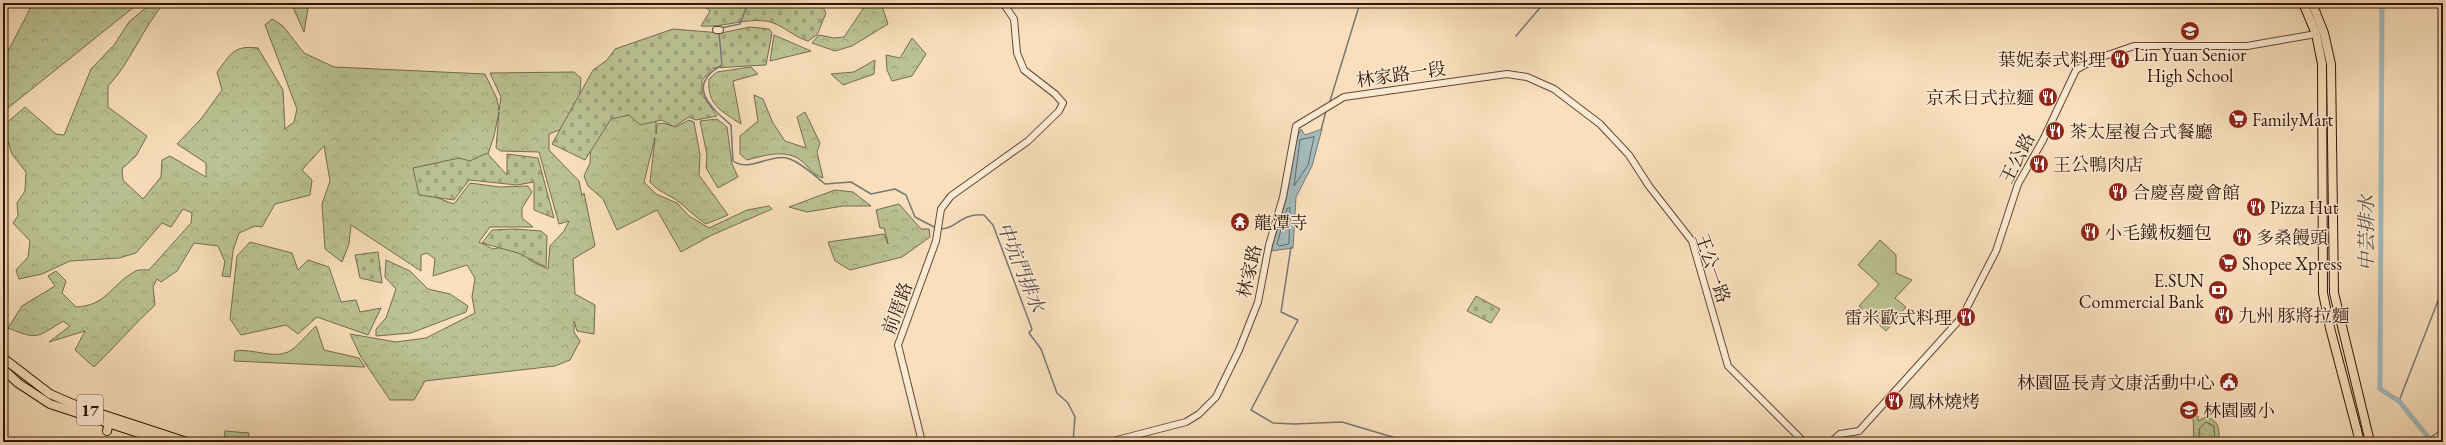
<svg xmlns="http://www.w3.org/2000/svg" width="2446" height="445" font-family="'EB Garamond','Noto Serif TC',serif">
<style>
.grass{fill:url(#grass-dots);stroke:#766b4e}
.forest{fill:url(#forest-crowns);stroke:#766b4e;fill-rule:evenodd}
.cemetery{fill:url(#cemetery-stones);stroke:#766b4e}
.green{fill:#bac293;stroke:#766b4e}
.water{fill:#a3babc;stroke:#767874}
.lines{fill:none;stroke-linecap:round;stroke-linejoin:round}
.shore{stroke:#6b6762;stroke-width:1}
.stream{stroke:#767874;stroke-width:1.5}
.canal{stroke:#a3babc;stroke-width:5}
.tertiary-casing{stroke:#644735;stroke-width:8}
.primary-casing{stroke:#331408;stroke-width:10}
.tertiary{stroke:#fbead3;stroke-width:6}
.primary{stroke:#f9dfbc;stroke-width:8}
.labels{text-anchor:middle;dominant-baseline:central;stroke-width:3;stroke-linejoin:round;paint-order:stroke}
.shield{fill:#fbead3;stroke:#6f5445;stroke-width:1}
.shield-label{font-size:17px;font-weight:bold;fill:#331408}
.poi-label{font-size:18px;fill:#331408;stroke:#fbead3;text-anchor:start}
.street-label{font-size:18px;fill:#331408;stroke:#fbead3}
.water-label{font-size:19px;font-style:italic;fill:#5a4e47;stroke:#fbead3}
</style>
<defs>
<pattern id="grass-dots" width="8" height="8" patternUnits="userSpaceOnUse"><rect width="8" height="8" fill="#bac293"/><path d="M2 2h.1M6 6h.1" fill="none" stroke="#a0a67d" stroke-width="1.8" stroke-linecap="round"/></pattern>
<pattern id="forest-crowns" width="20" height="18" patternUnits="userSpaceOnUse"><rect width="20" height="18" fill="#bac293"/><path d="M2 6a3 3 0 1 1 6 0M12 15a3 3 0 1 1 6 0" fill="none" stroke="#a0a67d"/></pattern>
<pattern id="cemetery-stones" width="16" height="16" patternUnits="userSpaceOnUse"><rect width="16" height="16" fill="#bac293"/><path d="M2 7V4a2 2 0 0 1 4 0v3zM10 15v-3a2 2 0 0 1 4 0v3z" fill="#a0a67d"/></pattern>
</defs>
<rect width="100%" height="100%" fill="#f9dfbc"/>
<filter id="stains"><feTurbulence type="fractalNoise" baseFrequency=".005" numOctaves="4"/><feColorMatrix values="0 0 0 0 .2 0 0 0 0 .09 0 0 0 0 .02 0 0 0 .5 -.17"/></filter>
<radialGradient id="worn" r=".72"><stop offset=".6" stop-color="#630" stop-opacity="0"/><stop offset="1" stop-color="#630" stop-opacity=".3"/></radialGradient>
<polygon class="grass" points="2206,422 2214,426 2215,442 2199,442 2199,429"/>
<g class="forest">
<polygon points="33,3 139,3 3,112 3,61"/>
<path d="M 151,3 L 164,3 C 142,29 131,62 108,86 L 108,107 L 147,136 L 136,156 L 122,169 L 123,180 L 143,199 L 161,177 L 162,160 L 170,156 L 206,177 L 206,163 L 177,144 L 201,119 L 222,90 L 217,72 C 231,54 233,45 258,48 L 283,90 L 285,129 L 294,122 L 297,109 L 265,25 L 272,19 L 283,26 L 304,53 L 334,67 L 485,74 L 497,99 L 499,111 L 501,97 L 490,73 L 574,72 L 581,78 L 578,123 L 549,134 L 549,150 L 579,181 L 582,196 L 584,193 L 595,246 L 573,259 L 575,294 L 595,305 L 594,334 L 577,331 L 574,321 L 574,332 L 580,341 L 570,360 L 555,366 L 425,381 L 414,400 L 390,400 L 361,357 L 350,334 L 396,342 L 426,338 L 475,313 L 472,297 L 475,278 L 467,265 L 433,276 L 435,259 L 427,253 L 421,255 L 421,271 L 351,225 L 349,244 L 342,262 L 325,249 L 322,204 L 330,181 L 324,146 L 302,170 L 312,180 L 310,195 L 275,204 L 262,227 L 255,226 L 239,233 L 233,251 L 230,277 L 222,276 L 225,262 L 218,246 L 194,243 L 177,271 L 161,282 L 157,279 L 153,287 L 155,305 C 133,325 115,347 94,367 L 75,350 L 85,331 L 49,342 L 70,326 L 63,321 C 36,338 38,340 8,328 L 22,306 L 55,286 L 48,276 L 56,271 L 66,281 L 62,293 L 76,307 C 106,306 111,285 134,272 C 137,269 145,270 149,270 L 191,223 L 192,213 L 183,209 L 171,227 L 162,223 L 136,253 L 119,258 L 70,261 L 42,274 L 19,279 L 16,270 L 28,257 L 30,241 L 13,223 L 18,216 L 17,203 L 25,191 L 26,172 L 12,154 L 3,126 L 25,107 L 56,134 L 64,135 L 91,69 L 114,45 L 129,22 ZM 499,112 L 496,148 L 501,151 L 539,152 L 559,224 L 569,221 L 564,231 L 550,246 L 548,269 L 529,260 L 528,253 L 507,246 L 493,249 L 479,242 L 490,227 L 533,227 L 522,218 L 522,208 L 532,192 L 528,186 L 500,187 L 470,183 L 454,204 L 427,194 L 485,163 L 494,136 Z"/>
<polygon points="291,3 309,3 304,32"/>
<polygon points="865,6 882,6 888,24 852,46 835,51 812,43 819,35 834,38 844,37"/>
<polygon points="774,35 811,51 770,61"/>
<polygon points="912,38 926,54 912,76 892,81 887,70 886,55 900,58"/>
<polygon points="875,60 874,74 843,85 831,74 854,72"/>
<path d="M 751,67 L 758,74 L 733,81 L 741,124 C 721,111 707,105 709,79 L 717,72 Z"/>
<path d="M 754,95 L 763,99 L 773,123 L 785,141 L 806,148 L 797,117 L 805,112 L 820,143 L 817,152 L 823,178 C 812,175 808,165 799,159 C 784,149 762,156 747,160 L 740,154 L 740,136 L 758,121 Z"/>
<path d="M 656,112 L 656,134 L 657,124 L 663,123 L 676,127 L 689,120 L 694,122 L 700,155 L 699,175 L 728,215 L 706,224 C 695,217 688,209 679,202 C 669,194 658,192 650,182 L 655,138 L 644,182 L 656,194 L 677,203 L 689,216 L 709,228 L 747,210 L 769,206 L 772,209 L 712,235 L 681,252 L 657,210 L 617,230 L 603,199 L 588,186 L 584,176 L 590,163 L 592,113 Z"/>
<polygon points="717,119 727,127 732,164 738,177 718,188 706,168 707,155 700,121"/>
<polygon points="835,190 853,192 871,206 843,206 807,212 789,207"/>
<polygon points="899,204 921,229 929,229 930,237 902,257 850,270 835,261 828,242 884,234 888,244 884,228 880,228 876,210"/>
<polygon points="250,242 292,253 298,270 308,260 329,267 341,302 356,300 360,312 381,308 368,335 317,317 298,334 286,325 241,335 230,319 237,256"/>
<polygon points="386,260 410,271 428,289 450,294 468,306 466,312 411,333 376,336 376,329 386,318 396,289 385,277"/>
</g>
<g class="cemetery">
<path d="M 701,3 L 821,3 L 826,13 L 817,35 L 808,41 C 793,37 781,23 766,21 C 744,18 723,28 701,26 L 710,11 Z"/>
<polygon points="750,27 769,29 772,33 766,65 713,68 702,80 702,94 717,116 696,120 689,117 674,127 662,120 640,125 629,115 611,119 585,160 552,144 593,70 607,60 615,49 673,29 721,33"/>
<polygon points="487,153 507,175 507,154 538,158 554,218 534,210 534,182 517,185 469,180 454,200 419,195 413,168 459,158 470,161"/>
<polygon points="515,229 541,231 547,236 546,267 518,253 482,243 492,230"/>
<polygon points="378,252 382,283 360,278 355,255"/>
<polygon points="1476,296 1500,309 1491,323 1467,311"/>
</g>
<g class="green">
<polygon points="1880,240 1896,255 1896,273 1912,280 1895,298 1906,307 1886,331 1859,306 1879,284 1858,265"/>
<path d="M 316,326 L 324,350 L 359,358 L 365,367 L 234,361 L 235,351 C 252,348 272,359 288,352 C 298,347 308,333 316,326 Z"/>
<path d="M 2193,416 L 2198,416 L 2198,421 L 2206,417 C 2220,421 2219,429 2219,442 L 2215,442 L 2214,426 L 2206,422 L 2199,429 L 2199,442 L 2194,442 Z"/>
<polygon points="225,431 249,433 248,442 224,442"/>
</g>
<polygon class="water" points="1301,129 1305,135 1322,129 1312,166 1296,197 1293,248 1271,251 1286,199 1296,139"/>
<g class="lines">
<g class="shore">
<polygon points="1314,137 1308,165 1294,186 1300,140"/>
<polygon points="1290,208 1289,244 1279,246 1277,244 1287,209"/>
</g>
<g class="stream">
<polyline points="721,28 740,24 748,3"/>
<path d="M 719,32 L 722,65 C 686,85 709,106 731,125 L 733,161 C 751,173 770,152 790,159 C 803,164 815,176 825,184 L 851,182 L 871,194 L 895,189 L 906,195 L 915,217 L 936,228"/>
<polyline points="1516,36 1544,3"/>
<polyline points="1330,101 1360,3"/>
<polyline points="1321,130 1326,111"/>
<path d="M 940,229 C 957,229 960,213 984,215 L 993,225 L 1032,329 L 1029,333 L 1041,349 L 1057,393 L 1068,403 L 1075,417 L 1073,442"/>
<polyline points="1291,247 1281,312 1298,320 1251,410 1273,423 1294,424 1342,422 1396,438 1399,442"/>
<polyline points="2399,401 2443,288"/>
</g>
<polyline class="canal" points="2382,3 2380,389 2399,401 2432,442"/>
<g class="tertiary-casing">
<g id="tertiary">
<polyline points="716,30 720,30"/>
<polyline points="922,442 898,345 936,241 941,209 951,196 1028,141 1059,111 1063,103 1055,94 1024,70 1017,53 1014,19 1003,3"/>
<polyline points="1109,442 1186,422 1199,414 1216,397 1239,350 1258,302 1269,245 1283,197 1296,126 1344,97 1507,74 1527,77 1554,89 1600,124 1629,155 1649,186 1692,241 1728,366 1804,442"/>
<polyline points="1831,442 1840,434 1859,431 1962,317 1996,251 2018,184 2043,140 2076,70 2093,60 2134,46 2247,46 2316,34"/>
<polyline points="2430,442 2443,433"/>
</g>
</g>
<g class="primary-casing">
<g id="primary">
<polyline points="2303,3 2316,34 2322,64 2323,293 2330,328 2360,442"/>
<polyline points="2312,3 2324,33 2331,64 2334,293 2370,442"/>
<polyline points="3,358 50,394 80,407 187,442"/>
<polyline points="3,369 18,383 50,404 166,442"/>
<polyline points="107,431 109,423"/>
</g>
</g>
<use href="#tertiary" class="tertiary"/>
<use href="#primary" class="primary"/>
</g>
<defs>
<g id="school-disc" transform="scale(1)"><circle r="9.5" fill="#8f2418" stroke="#fbead3"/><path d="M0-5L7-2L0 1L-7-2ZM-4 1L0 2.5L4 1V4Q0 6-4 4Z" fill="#fff"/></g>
<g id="restaurant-disc" transform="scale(1)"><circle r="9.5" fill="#8f2418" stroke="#fbead3"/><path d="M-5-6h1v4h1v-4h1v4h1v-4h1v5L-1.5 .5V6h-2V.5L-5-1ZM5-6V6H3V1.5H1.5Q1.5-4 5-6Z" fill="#fff"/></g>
<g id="supermarket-disc" transform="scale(1)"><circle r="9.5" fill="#8f2418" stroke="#fbead3"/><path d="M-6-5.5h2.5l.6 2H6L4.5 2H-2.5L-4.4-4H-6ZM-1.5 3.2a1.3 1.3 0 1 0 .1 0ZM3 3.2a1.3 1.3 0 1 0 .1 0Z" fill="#fff"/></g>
<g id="temple-disc" transform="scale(1)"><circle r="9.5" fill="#8f2418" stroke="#fbead3"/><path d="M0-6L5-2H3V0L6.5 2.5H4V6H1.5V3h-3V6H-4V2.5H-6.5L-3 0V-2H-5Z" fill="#fff"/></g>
<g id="bank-disc" transform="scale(1)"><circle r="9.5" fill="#8f2418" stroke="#fbead3"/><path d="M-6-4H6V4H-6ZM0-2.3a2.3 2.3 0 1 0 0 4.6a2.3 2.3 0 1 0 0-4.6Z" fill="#fff"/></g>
<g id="civic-disc" transform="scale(1)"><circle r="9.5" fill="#8f2418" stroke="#fbead3"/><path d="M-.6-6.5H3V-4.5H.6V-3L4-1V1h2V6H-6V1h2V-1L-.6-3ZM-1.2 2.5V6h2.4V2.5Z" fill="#fff"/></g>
</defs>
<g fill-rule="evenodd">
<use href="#school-disc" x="2190" y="31"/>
<use href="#restaurant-disc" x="2120" y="59"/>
<use href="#restaurant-disc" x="2048" y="97"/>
<use href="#supermarket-disc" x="2238" y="119"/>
<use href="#restaurant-disc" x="2055" y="131"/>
<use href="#restaurant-disc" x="2039" y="164"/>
<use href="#restaurant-disc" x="2118" y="192"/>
<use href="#restaurant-disc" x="2256" y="207"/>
<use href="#temple-disc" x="1240" y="222"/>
<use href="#restaurant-disc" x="2090" y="232"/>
<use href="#restaurant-disc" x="2242" y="237"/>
<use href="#supermarket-disc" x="2228" y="263"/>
<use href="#bank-disc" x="2218" y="290"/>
<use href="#restaurant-disc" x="2224" y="315"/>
<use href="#restaurant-disc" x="1966" y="317"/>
<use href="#civic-disc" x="2229" y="382"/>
<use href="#restaurant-disc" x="1894" y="401"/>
<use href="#school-disc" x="2189" y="410"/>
</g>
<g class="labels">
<rect class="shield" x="77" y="395" width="26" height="30" rx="3"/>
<g class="shield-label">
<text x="90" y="410">17</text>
</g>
<g class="poi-label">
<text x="2190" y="54" text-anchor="middle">Lin Yuan Senior<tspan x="2190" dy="21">High School</tspan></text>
<text x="2106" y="59" text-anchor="end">葉妮泰式料理</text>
<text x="2034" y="97" text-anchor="end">京禾日式拉麵</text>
<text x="2252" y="119">FamilyMart</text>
<text x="2069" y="131">茶太屋複合式餐廳</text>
<text x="2053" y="164">王公鴨肉店</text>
<text x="2132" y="192">合慶喜慶會館</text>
<text x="2270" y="207">Pizza Hut</text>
<text x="1254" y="222">龍潭寺</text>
<text x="2104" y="232">小毛鐵板麵包</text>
<text x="2256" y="237">多桑饅頭</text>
<text x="2242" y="263">Shopee Xpress</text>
<text x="2204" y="280" text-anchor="end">E.SUN<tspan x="2204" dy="21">Commercial Bank</tspan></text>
<text x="2238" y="315">九州 豚將拉麵</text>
<text x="1952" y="317" text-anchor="end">雷米歐式料理</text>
<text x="2215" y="382" text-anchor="end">林園區長青文康活動中心</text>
<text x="1908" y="401">鳳林燒烤</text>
<text x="2203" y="410">林園國小</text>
</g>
<g class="street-label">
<text transform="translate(1401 74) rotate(-8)">林家路一段</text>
<text transform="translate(2017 158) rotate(-63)">王公路</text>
<text transform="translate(1713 268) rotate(71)">王公一路</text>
<text transform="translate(1249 271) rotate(-77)">林家路</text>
<text transform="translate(897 308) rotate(-70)">前厝路</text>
</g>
<g class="water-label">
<text transform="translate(2366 233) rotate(-90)">中芸排水</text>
<text transform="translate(1021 267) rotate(68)">中坑門排水</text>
</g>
</g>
<rect width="2446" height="445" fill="none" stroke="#f9dfbc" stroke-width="16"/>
<rect x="4" y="4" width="2438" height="437" fill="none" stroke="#331408" stroke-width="2"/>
<rect x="8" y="8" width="2430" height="429" fill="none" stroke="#331408"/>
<rect width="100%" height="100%" filter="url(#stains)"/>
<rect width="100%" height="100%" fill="url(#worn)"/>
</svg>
